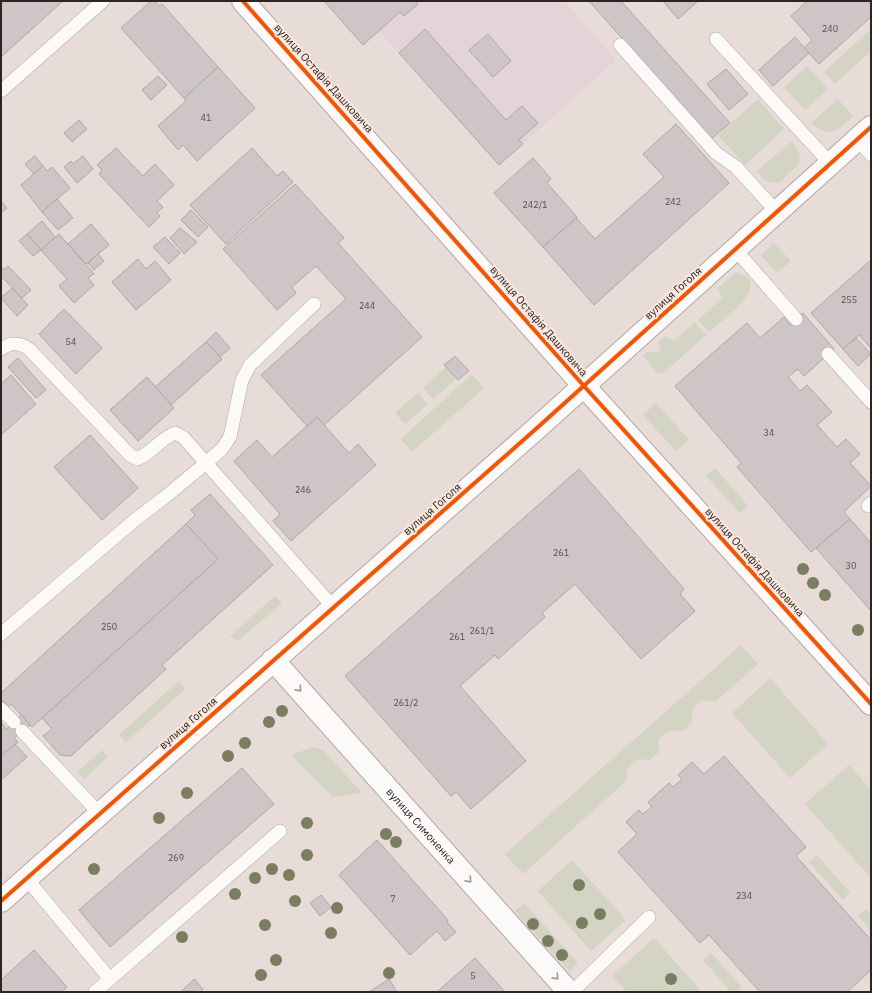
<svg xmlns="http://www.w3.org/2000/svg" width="872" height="993" font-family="'IBM Plex Sans',sans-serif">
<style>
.medical{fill:#e4d4da}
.green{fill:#d3d4c3}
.building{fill:#cec5c7;stroke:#aea7a7}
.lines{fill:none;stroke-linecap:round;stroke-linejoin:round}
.lane-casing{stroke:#b1a8a4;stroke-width:14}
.street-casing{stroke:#b1a8a4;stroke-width:24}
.lane{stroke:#fbfaf9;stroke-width:13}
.street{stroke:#fbfaf9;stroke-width:22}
.cycleway-casing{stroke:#fbe7de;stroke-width:6}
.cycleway{stroke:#e8590c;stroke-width:4}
.tree{fill:#7b7d61}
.oneway{stroke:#9e9a98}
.labels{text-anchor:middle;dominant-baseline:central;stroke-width:4;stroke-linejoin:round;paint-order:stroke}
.number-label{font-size:9px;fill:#564f4d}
.street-label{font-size:11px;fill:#2c2522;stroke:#fbe7de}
</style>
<rect width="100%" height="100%" fill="#e7dcd7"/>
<polygon class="medical" points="324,1 564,1 616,60 499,165 379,31 363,45"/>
<g class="green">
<polygon points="871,29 871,51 835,84 824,72"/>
<polygon points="807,66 828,89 805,110 784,87"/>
<polygon points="758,99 784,129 745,165 718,135"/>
<path d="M 838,99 L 853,116 C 836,131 831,139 811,123 Z"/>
<polygon points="792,141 800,153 798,165 779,183 768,182 756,172"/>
<polygon points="774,243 791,261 777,273 761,255"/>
<path d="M 735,273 C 778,280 722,321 709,332 L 698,320 L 722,298 L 718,288 Z"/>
<polygon points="695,322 706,335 662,374 661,372 658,374 643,356 649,351 658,353 661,350 658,343 666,336 674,341"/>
<polygon points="446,367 456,379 433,399 423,388"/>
<polygon points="472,374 484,388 412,452 401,439"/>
<polygon points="418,393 428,404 405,424 395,413"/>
<polygon points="656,403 689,440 676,451 643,415"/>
<polygon points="715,468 748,506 740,513 706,476"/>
<polygon points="275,596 282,603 238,641 230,636"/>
<polygon points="741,645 758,664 715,702 702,700 692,710 692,723 682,731 670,730 659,739 659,752 650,760 638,759 627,769 627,780 523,874 505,854"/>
<polygon points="770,678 828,744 790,778 732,713"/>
<polygon points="179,681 185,689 126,742 119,735"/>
<polygon points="314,747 323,750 362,793 333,797 291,755"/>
<polygon points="102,750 108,757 84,779 77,772"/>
<polygon points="849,765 871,790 871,878 805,804"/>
<polygon points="817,855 850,893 843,900 809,862"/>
<polygon points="572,860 626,920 591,951 538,891"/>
<polygon points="524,903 578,963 569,971 515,911"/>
<polygon points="866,909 871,914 871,931 858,916"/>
<polygon points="654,938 702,992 627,992 612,976"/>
<polygon points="711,953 742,987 737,992 731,992 703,960"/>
</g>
<g class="building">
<polygon points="1,1 63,1 1,57"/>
<polygon points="151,1 155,1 159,6 162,4 218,67 184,98 121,28"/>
<polygon points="324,1 416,1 418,4 404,16 400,12 363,45"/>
<polygon points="589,1 621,1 730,123 711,139"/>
<polygon points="663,1 698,1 678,19"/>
<polygon points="807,1 871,1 871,17 819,64 804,48 812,40 791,16"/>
<polygon points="425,29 506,120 522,106 538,123 519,140 523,144 499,165 399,53"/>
<polygon points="488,34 511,61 493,77 469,50"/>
<polygon points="795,37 809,53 773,86 759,70"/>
<polygon points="218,67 255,108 197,161 183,145 178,150 158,126 186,101 184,98"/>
<polygon points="726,69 748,94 729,110 707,84"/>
<polygon points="158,76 167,85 151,100 142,90"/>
<polygon points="79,120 87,129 72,142 64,133"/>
<polygon points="676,124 729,183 594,305 543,247 576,218 595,239 664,177 643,154"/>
<polygon points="116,148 143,176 155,164 174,185 157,201 163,207 157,213 160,216 149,227 99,174 102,170 97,165"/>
<polygon points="252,148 277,176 283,171 293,182 226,244 190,205"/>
<polygon points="35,156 43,166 34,174 25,164"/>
<polygon points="83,156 93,169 77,183 64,167 71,161 73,164"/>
<polygon points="533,158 551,179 547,183 577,217 543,247 494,193"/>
<polygon points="43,166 47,171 52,167 70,188 42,212 21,185"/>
<polygon points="295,184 344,238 338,243 422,337 324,425 317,417 307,426 261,375 346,299 316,266 292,287 296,293 277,310 223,249"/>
<polygon points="57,199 73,218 58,230 42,212"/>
<polygon points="1,201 7,208 1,213"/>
<polygon points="191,210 208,227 198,237 181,220"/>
<polygon points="42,221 55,237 41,250 27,234"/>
<polygon points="91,224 109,245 86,264 68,244"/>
<polygon points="180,228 197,242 184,254 170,238"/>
<polygon points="27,234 41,250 33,256 19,241"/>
<polygon points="59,234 94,274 88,278 94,285 74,303 59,286 67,279 41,250"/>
<polygon points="165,237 180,253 169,264 153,247"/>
<polygon points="98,254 104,261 94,270 88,263"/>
<polygon points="138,259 146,269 155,261 171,280 136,310 112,282"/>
<polygon points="871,260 871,348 859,335 843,349 811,313"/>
<polygon points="1,266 4,270 8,266 31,290 22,298 1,276"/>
<polygon points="12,288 28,305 17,316 1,298"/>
<polygon points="64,309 102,348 76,374 39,334"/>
<polygon points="803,313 834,349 804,376 798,369 788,377 800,391 807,385 832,412 817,425 837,447 846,439 860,454 850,463 871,486 844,512 850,519 811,552 737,467 741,463 675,386 747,323 760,338 784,317 790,325"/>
<polygon points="216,332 230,348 220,357 206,342"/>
<polygon points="856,338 871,354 858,366 843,349"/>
<polygon points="206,342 222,359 171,405 155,387"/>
<polygon points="455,356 469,371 458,380 444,365"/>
<polygon points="18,358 46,390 36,398 8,367"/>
<polygon points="11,375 36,404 1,435 1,384"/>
<polygon points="147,377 174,408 138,441 110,410"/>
<polygon points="317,417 349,453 358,444 376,465 291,541 273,521 280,514 234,461 257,440 272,457"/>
<polygon points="90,435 138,488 102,520 54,467"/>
<polygon points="579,469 684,589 680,594 695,611 641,659 575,584 542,613 545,617 498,659 495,655 460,686 526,761 471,809 456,792 451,796 345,676"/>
<polygon points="210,494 273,565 162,665 166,669 71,756 60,755 43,736 52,729 42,718 218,559 186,524 195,515 191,510"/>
<polygon points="850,519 871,543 871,611 816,548"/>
<polygon points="186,524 218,559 32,727 11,704 8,707 1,699 1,693"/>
<polygon points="22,715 30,725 14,738 18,742 1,756 1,722 6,729"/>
<polygon points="15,744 27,757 1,780 1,756"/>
<polygon points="724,756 806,847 796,856 871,940 871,970 847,992 760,992 709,935 700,943 618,852 637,834 626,822 639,810 643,814 652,807 648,802 669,783 673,787 682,779 678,775 692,762 704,774"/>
<polygon points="242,768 274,804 110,947 79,910"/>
<polygon points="377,840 448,920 447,922 456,932 445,941 437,931 410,955 339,875"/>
<polygon points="321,895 331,907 320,916 310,903"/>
<polygon points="34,950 67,987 61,992 1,992 1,980"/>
<polygon points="475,958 505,992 437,992"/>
<polygon points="194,979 203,989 200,992 181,992"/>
<polygon points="389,979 397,992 369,992"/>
</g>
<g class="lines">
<g class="lane-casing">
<g id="lane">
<polyline points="716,39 830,163"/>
<polyline points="620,45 716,153 736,167 777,212"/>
<polyline points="1,91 103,1"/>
<polyline points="857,139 871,155"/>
<polyline points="735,249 796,319"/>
<path d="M 1,349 C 11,342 19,342 29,349 L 130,455 L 137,459 C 152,453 160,439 175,433 L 183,437 L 206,463 L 222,449 L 230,437 L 242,380 L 250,365 L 314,304"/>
<polyline points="828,354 871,402"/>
<polyline points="868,506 871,503"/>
<polyline points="1,634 136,519 165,497 206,463 333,607"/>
<polyline points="1,709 14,722"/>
<polyline points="22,731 99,813"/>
<polyline points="26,878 110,979 280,831"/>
<polyline points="95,992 110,979"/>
<polyline points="572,992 649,917"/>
</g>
</g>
<g class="street-casing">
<g id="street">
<polyline points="243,1 584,386 871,704"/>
<path id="s1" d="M 273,660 L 569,992"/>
<polyline points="1,901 537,428 871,127"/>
</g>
</g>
<use href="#lane" class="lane"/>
<use href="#street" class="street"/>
<g class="cycleway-casing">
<g id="cycleway">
<polyline points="243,1 584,386 871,704"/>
<polyline points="1,901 537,428 871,127"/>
</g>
</g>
<use href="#cycleway" class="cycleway"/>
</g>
<g class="tree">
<circle cx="803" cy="569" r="6"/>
<circle cx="813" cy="583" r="6"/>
<circle cx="825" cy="595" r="6"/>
<circle cx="858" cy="630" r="6"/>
<circle cx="282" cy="711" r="6"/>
<circle cx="269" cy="722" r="6"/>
<circle cx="245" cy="743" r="6"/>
<circle cx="228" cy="756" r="6"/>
<circle cx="187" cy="793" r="6"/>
<circle cx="159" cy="818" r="6"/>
<circle cx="307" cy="823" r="6"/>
<circle cx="386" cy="834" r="6"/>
<circle cx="396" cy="842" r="6"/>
<circle cx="307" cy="855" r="6"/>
<circle cx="94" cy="869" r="6"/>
<circle cx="272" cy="869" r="6"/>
<circle cx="289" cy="875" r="6"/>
<circle cx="255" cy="878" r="6"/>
<circle cx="579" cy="885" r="6"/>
<circle cx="235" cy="894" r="6"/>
<circle cx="295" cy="901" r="6"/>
<circle cx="337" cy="908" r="6"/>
<circle cx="600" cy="914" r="6"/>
<circle cx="582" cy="923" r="6"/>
<circle cx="533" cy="924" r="6"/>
<circle cx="265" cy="925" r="6"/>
<circle cx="331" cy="933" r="6"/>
<circle cx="182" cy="937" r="6"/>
<circle cx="548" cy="941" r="6"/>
<circle cx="562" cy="955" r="6"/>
<circle cx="276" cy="960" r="6"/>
<circle cx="389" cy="973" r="6"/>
<circle cx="261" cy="975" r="6"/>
<circle cx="671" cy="979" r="6"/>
</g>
<defs><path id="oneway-chevron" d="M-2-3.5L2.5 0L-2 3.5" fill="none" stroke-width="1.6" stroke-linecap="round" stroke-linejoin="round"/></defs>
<g class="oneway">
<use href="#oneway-chevron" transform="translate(299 689) rotate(48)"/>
<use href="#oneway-chevron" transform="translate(469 880) rotate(48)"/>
<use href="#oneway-chevron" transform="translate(556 977) rotate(48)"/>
</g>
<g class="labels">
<g class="number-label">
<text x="830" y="28">240</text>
<text x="206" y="117">41</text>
<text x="673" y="201">242</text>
<text x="535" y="204">242/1</text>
<text x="849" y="299">255</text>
<text x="367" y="305">244</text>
<text x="71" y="341">54</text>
<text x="769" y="432">34</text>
<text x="303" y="489">246</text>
<text x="561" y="552">261</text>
<text x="851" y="565">30</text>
<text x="109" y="626">250</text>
<text x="482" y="630">261/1</text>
<text x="457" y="636">261</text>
<text x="406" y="702">261/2</text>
<text x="176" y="857">269</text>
<text x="744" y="895">234</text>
<text x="393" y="898">7</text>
<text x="473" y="975">5</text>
</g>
<g class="street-label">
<text transform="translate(324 78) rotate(48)">вулиця Остафія Дашковича</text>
<text transform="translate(673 293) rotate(-42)">вулиця Гоголя</text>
<text transform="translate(539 321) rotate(49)">вулиця Остафія Дашковича</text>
<text transform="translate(432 509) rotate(-41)">вулиця Гоголя</text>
<text transform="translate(755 562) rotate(48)">вулиця Остафія Дашковича</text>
<text transform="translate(188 723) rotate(-41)">вулиця Гоголя</text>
<text stroke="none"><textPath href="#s1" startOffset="222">вулиця Симоненка</textPath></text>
</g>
</g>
<rect width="872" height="993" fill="none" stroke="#2c2522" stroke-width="4"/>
</svg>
